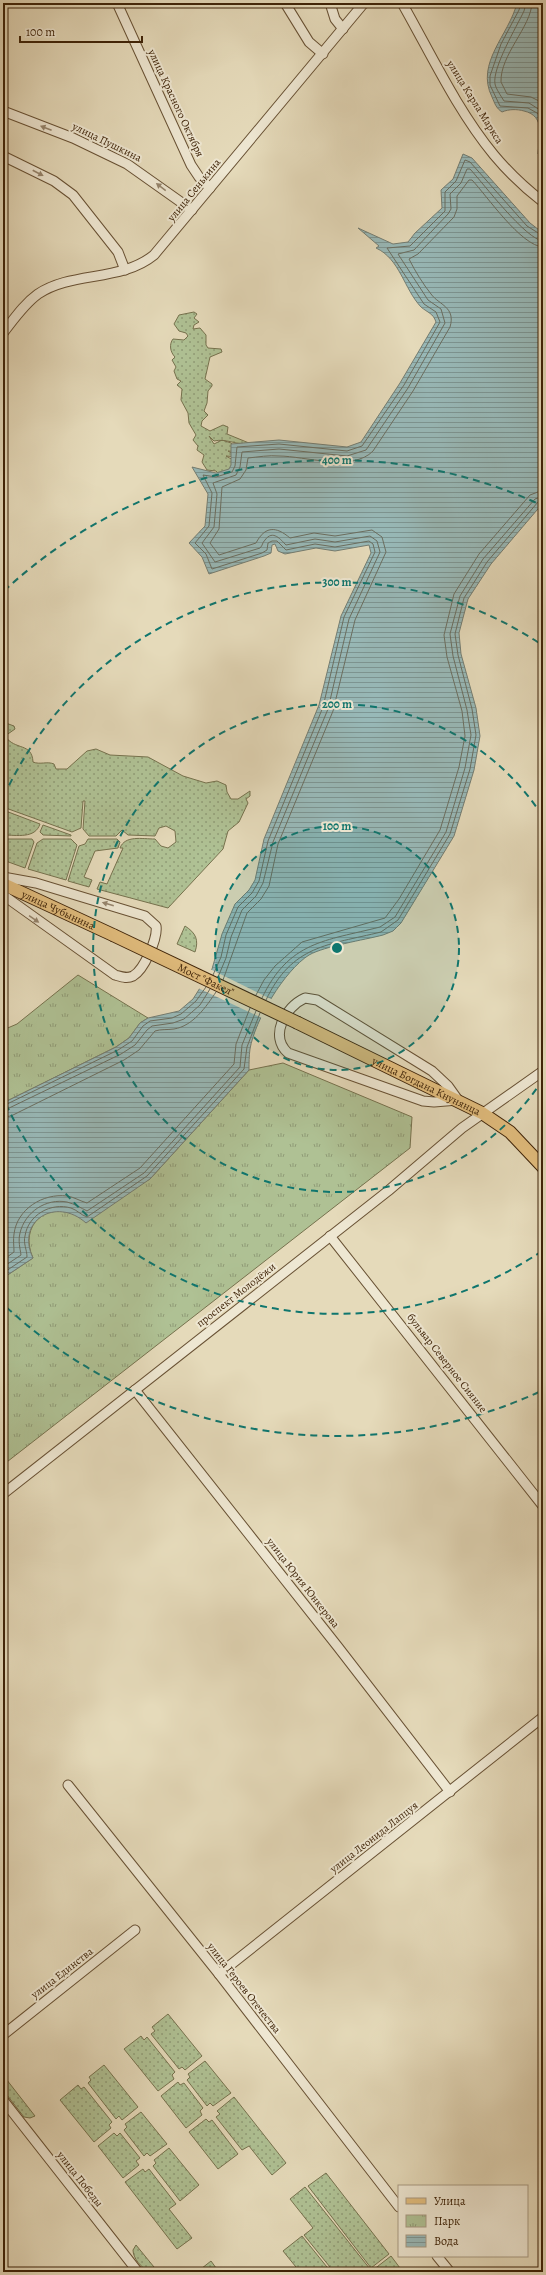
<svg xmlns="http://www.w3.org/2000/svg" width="546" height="2275" font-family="Alegreya,serif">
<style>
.grass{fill:url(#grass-dots);stroke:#76724e}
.park{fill:url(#park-tufts);stroke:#76724e}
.water{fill:url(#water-rules);stroke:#747d72}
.pier{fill:#e5daba}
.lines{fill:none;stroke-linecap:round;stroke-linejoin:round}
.shore{stroke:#6b6e60;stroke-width:1}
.minor-casing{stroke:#685134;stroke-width:11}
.major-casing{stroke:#3e2308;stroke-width:14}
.minor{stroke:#eee7d2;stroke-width:9}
.major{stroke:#e2bd7d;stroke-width:12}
.major-bridge-casing{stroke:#3e2308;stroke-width:14;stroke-linecap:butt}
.major-bridge{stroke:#e2bd7d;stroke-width:12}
.oneway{fill:#96856d}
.ring{fill:none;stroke:#0f766e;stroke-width:2;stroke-dasharray:7 5}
.labels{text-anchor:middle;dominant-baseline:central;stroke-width:4;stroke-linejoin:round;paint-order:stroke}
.street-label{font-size:11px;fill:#3e2308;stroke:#eee7d2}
.centre{fill:#0f766e;stroke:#eee7d2;stroke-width:2}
.ring-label{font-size:12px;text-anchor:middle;font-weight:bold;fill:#0f766e;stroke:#eee7d2;stroke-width:4;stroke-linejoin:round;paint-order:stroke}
</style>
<defs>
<pattern id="grass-dots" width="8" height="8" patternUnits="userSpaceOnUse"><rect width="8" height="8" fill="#afc194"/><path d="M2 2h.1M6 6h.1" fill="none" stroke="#909c77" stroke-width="1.8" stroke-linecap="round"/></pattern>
<pattern id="park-tufts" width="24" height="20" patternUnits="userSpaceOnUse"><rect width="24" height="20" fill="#afc194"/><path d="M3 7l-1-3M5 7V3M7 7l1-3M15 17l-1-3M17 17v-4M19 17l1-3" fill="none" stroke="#909c77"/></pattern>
<pattern id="water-rules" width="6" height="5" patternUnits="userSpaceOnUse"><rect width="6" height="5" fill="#98b9b8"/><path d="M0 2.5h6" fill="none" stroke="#7d9694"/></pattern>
</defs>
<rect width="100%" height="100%" fill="#e5daba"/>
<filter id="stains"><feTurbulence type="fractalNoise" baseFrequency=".005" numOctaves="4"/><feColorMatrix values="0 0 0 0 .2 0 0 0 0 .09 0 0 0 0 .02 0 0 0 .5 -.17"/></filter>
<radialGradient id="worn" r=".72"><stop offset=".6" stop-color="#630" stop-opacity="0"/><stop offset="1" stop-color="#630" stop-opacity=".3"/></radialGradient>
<g class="grass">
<path d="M 194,312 L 197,314 L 194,318 L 199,322 L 194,325 L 193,329 L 200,328 L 206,335 L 206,345 L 208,348 L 221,349 L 222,352 L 210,357 L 205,379 L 212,384 L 212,386 L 208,391 L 207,403 L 204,411 L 208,415 L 202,421 L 201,426 L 210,431 L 223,425 L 228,427 L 227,434 L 249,443 C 237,446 227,438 214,441 L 209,436 L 214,444 L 222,440 L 231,443 L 241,452 L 228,451 L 238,457 L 226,456 L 235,461 L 232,470 L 218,473 L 216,471 L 207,470 L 202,462 L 204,455 L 197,450 L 198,446 L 193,440 L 196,435 L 189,423 L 188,413 L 181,400 L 182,389 L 177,385 L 181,381 L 177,379 L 174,371 L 176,367 L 172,360 L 175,357 C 170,352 169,344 173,339 L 184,340 L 188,336 L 186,333 L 179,331 L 174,324 L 179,315 Z"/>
<path d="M 3,722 L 14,726 L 15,729 L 5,736 C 15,751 32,742 33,762 C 40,765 47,761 54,764 L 56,769 L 67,769 L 87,751 L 96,749 L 110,755 L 148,757 L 183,776 L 206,783 L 217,781 L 226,785 L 227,792 L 231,799 L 238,799 L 250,791 L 250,796 L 246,799 L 248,803 L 239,822 L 228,831 L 223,849 L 168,908 L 97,889 L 100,882 L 107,884 L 123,848 L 120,848 C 125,835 142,839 155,839 L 161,846 L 168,848 L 176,842 L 175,831 L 166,826 L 159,828 L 155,836 L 128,835 L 122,830 L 116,836 L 89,836 L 83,829 L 85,801 L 83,801 L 81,828 L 72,832 L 3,807 Z"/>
<path d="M 3,810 L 40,824 C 35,839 17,835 3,835 Z"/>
<polygon points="43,825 71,835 71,836 43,835 40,832"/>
<polygon points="3,839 32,839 34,842 25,868 3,860"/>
<polygon points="43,839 71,839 77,845 66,880 28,869 37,843"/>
<polygon points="88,839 117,839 120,842 118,848 95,851 84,877 92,880 89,887 68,881 79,846 85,844"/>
<path d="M 185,926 C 196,933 199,940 195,952 L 177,944 Z"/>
<polygon points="168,2014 202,2056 185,2070 182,2067 179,2069 151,2034 155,2031 152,2027"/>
<polygon points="141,2036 144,2040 147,2037 175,2072 172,2075 174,2079 158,2091 124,2049"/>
<polygon points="205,2061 231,2093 213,2106 210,2103 207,2106 187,2080 190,2077 188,2074"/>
<polygon points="104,2065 138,2107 122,2120 119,2116 116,2119 88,2083 91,2080 89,2077"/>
<polygon points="3,2075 35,2116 30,2118 24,2117 3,2090"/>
<polygon points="178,2082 180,2085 184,2083 203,2108 200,2111 202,2115 186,2128 161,2096"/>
<polygon points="78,2085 81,2089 84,2087 112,2122 109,2125 111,2128 94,2142 60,2100"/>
<polygon points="234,2097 286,2163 272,2175 249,2146 242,2150 216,2117 220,2114 217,2111"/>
<polygon points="141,2112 167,2144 150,2156 147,2153 144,2156 124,2130 127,2127 125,2124"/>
<polygon points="206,2119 209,2122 212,2120 238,2154 218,2169 189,2132"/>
<polygon points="114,2133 117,2136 120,2133 140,2158 136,2161 139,2165 123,2178 98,2146"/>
<polygon points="169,2148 199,2185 180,2201 153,2166 156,2163 154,2160"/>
<polygon points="143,2169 145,2172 149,2169 176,2204 169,2209 192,2238 177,2249 125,2182"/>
<polygon points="326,2173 389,2254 371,2268 308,2186"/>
<polygon points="305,2187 370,2269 366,2272 334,2272 304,2235 313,2228 290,2199"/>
<polygon points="302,2236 331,2272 300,2272 283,2251"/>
<path d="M 136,2245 L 154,2267 L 148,2270 C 141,2268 133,2258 133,2250 Z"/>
<polygon points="391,2256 403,2272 374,2272 373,2270"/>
<polygon points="211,2261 219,2272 197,2272"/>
</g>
<g class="park">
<polygon points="78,975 148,1018 140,1023 129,1038 116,1047 3,1103 5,1119 3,1126 3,1030 17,1024"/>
<path d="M 283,1063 L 412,1117 L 410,1148 L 3,1465 L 3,1278 L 33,1258 C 18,1225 48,1199 79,1217 L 150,1179 L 249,1070 Z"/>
</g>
<g class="water">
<path d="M 517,3 L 543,3 L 543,158 L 538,154 C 539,138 546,116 524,111 C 517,109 509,109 502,112 C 496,108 495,104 492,97 C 475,63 509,35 517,3 Z"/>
<path d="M 463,154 L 472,158 L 530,223 L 543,233 L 543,503 L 491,564 L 468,599 L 459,633 L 461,654 L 476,708 L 480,736 L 474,770 L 454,836 L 401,923 L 393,931 L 383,935 C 364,940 325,946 309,955 C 284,971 255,1020 250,1049 C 249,1056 249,1063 249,1070 L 150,1179 L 86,1223 C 56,1196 15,1221 33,1258 L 3,1278 L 3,1126 L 5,1119 L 3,1103 L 116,1047 L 129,1038 L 140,1023 L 148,1018 L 179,1011 L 193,999 L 212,969 L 222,934 L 235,904 L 249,890 L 255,880 L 264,839 L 319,705 L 341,616 L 371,553 L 369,545 L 335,551 L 316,548 L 285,554 L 278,551 L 275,544 L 272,545 L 271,553 L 264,556 L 209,574 L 202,557 L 189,543 L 205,526 L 208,494 L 192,467 L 216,473 L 229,469 L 231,465 L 231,444 L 279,440 L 347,447 L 361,442 L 400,383 L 436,322 C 433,313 428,313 421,307 C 404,289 400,259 376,248 L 379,246 L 358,228 L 393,244 L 408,242 L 415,233 L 442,208 L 441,190 L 453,179 Z"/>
</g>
<polygon class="pier" points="210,969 273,1000 264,1019 198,988"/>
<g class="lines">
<g class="shore">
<polyline points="521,3 519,10 501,44 490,76 490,85 500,106 528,108 537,113 543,120"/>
<path d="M 526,3 L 524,11 C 517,26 492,68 495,84 C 496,89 501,96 504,101 L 529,103 L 543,112"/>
<path d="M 532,3 C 531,27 500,55 501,82 L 507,94 L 531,97 L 543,103"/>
<polyline points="213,975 221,957 226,935 238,907 252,893 259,881 268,841 323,707 344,617 375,552 373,544 369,541 335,547 315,544 286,550 277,541 272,541 268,543 267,550 262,553 212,569 206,554 195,543 209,526 212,493 203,475 216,477 232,472 235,466 237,447 279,444 347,451 362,446 404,385 440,322 436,312 424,304 387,248 410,246 445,211 445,192 456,181 465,160 470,162 527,226 543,236"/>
<path d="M 218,977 L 226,958 L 231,937 L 242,910 L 256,896 L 263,883 L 273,842 L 328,709 L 349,619 L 380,552 L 377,541 L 370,536 L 335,542 L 315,539 L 286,545 C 281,540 273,529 265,540 C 262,543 263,545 260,548 L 215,562 L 202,543 L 214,527 L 217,494 L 213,483 L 236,475 L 240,467 L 242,452 L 279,449 L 347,456 L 366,450 L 408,388 L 445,323 L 441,309 L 428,300 L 398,254 L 414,250 L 448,214 L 451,209 L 450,194 L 461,183 L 467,169 L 470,169 C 483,183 526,240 543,241"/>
<path d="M 223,980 L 247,913 L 261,899 L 269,886 L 278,844 L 333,711 L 355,620 L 386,552 L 382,537 L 372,530 L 335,536 L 314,533 L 290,538 C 276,526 265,526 256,543 L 219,555 L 210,543 L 219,529 L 222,487 L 240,479 L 246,470 L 248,458 C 258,457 269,455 279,456 C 304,456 353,472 373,451 L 413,391 L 450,327 C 456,307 439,305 431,294 C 423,284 415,271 409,259 L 418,254 L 454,217 L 457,209 L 457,196 L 469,180 L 472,180 C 487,196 521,246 543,247"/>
<polyline points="256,995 264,980 275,966 302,942 385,918 399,899 440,830 459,767 465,736 462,711 447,657 444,635 454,594 479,554 530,495 543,490"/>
<path d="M 262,998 C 289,941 325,941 380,927 L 395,917 L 446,832 L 465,768 L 471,735 L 467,710 L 453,656 L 450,634 L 460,596 L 483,559 L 535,499 L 543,496"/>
<path d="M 266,1000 C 292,945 328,945 381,932 L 398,920 L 450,834 L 470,769 L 476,735 L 472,709 L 458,655 L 455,634 L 464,598 L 487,562 L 538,502 L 543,501"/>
<polyline points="3,1106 118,1050 132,1041 143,1026 150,1021 172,1018 181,1014 196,1001 206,987"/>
<polyline points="3,1111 121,1054 135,1045 147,1030 152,1026 173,1023 184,1019 200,1005 210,989"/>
<path d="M 3,1117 L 11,1116 L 124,1060 L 139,1050 L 155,1031 C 161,1029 167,1030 174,1029 C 193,1026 206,1007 216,992"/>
<path d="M 3,1260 L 14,1252 C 14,1246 13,1240 14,1234 C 17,1209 43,1193 67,1196 C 74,1197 80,1201 87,1203 L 140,1168 L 234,1064 L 236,1044 L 250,1008"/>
<path d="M 3,1267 L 21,1255 C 20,1248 18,1241 20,1233 C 25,1212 46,1198 67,1202 C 75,1204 81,1208 87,1211 L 144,1173 L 240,1067 L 242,1045 L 256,1011"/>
<path d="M 3,1273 L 27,1257 C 27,1250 23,1243 25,1236 C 28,1215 51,1202 71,1208 C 77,1210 81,1215 87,1217 L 147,1176 L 244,1069 L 247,1047 L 260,1013"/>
</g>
<g class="minor-casing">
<g id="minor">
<polyline points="117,3 191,165 199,177 210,188"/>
<polyline points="285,3 309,42 323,54"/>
<polyline points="330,3 335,19 343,29"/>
<path d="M 402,3 C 431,54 457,110 494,155 C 509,173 525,188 543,202"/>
<polyline points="3,111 73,138 127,164 192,210"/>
<polyline points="3,156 54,181 73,195 118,252 125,270"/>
<path d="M 3,333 C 14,319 24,304 38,294 C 72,271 121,282 154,255 L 364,3"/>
<path d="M 3,877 L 36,883 L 145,916 L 156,926 C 158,938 144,970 133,976 C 127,979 122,977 115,975 L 3,895"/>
<path d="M 305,998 L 317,1000 L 432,1071 L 448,1086 L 458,1100 L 434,1102 L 423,1101 L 288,1053 C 269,1036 285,1007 305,998 Z"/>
<polyline points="330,1236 543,1506"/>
<polyline points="135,1390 338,1647 450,1792"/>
<polyline points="3,1494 388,1191 462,1128 543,1071"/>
<polyline points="68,1785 219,1974 399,2207"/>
<polyline points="219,1974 543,1717"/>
<polyline points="3,2035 135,1930"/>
<polyline points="3,2100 138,2272"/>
<polyline points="437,2256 450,2272"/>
</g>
</g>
<g class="major-casing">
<g id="major">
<path id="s1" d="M 3,884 L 113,935"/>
<path id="s2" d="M 298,1023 L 482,1113 L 510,1132 L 543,1167"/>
</g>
</g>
<use href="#minor" class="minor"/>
<use href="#major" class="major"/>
<g class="major-bridge-casing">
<g id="major-bridge">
<path id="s3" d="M 113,935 L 298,1023"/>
</g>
</g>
<use href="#major-bridge" class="major-bridge"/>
</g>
<defs><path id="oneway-solid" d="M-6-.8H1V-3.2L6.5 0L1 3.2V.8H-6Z"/></defs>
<g class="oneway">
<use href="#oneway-solid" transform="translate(46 128) rotate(-159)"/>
<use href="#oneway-solid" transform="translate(38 173) rotate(28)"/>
<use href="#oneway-solid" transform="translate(161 187) rotate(-142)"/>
<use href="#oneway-solid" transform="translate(108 904) rotate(-164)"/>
<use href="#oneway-solid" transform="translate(34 919) rotate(35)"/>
</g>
<circle cx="337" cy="948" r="122" fill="#0f766e" fill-opacity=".12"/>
<g class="ring">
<circle cx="337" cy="948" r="122"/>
<path d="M543 1079A244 244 0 1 1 543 817"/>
<path d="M542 1251A366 366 0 0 1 4 1100M4 796A366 366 0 0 1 542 645"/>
<path d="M539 1392A488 488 0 0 1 4 1305M4 591A488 488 0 0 1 539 504"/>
</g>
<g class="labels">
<g class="street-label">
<text transform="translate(475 102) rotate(58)">улица Карла Маркса</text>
<text transform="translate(176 103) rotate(65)">улица Красного Октября</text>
<text transform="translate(107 142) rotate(26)">улица Пушкина</text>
<text transform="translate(194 190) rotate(-51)">улица Сенькина</text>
<text stroke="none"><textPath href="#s1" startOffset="61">улица Чубынина</textPath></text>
<text stroke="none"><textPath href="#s3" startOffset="103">Мост "Факел"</textPath></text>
<text stroke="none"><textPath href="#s2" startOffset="143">улица Богдана Кнунянца</textPath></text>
<text transform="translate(236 1295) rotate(-38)">проспект Молодёжи</text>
<text transform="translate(447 1363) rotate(52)">бульвар Северное Сияние</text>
<text transform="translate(303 1583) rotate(52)">улица Юрия Юнкерова</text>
<text transform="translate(374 1837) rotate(-38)">улица Леонида Лапцуя</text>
<text transform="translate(62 1973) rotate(-38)">улица Единства</text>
<text transform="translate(244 1988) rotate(52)">улица Героев Отечества</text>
<text transform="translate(80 2179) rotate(52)">улица Победы</text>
</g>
</g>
<circle cx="337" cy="948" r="6" class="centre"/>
<g class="ring-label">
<text x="337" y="464">400 m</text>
<text x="337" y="586">300 m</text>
<text x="337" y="708">200 m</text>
<text x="337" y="830">100 m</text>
</g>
<rect width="546" height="2275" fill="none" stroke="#e5daba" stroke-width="16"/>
<rect x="4" y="4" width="538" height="2267" fill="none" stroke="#3e2308" stroke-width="2"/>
<rect x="8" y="8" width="530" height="2259" fill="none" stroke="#3e2308"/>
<rect x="398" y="2185" width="130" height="72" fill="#eee7d2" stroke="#a89981"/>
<rect x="406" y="2198" width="20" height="6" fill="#e2bd7d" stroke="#a89981"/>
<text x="434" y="2205" font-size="12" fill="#3e2308">Улица</text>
<rect x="406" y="2215" width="20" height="12" fill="url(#park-tufts)" stroke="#a89981"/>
<text x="434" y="2225" font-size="12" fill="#3e2308">Парк</text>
<rect x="406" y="2235" width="20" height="12" fill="url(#water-rules)" stroke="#a89981"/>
<text x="434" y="2245" font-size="12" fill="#3e2308">Вода</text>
<path d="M20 36v6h122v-6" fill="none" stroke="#3e2308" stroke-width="2"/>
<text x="26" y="36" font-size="12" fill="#3e2308" stroke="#eee7d2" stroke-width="3" paint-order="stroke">100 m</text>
<rect width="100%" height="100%" filter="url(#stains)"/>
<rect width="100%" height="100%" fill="url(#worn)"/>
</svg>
